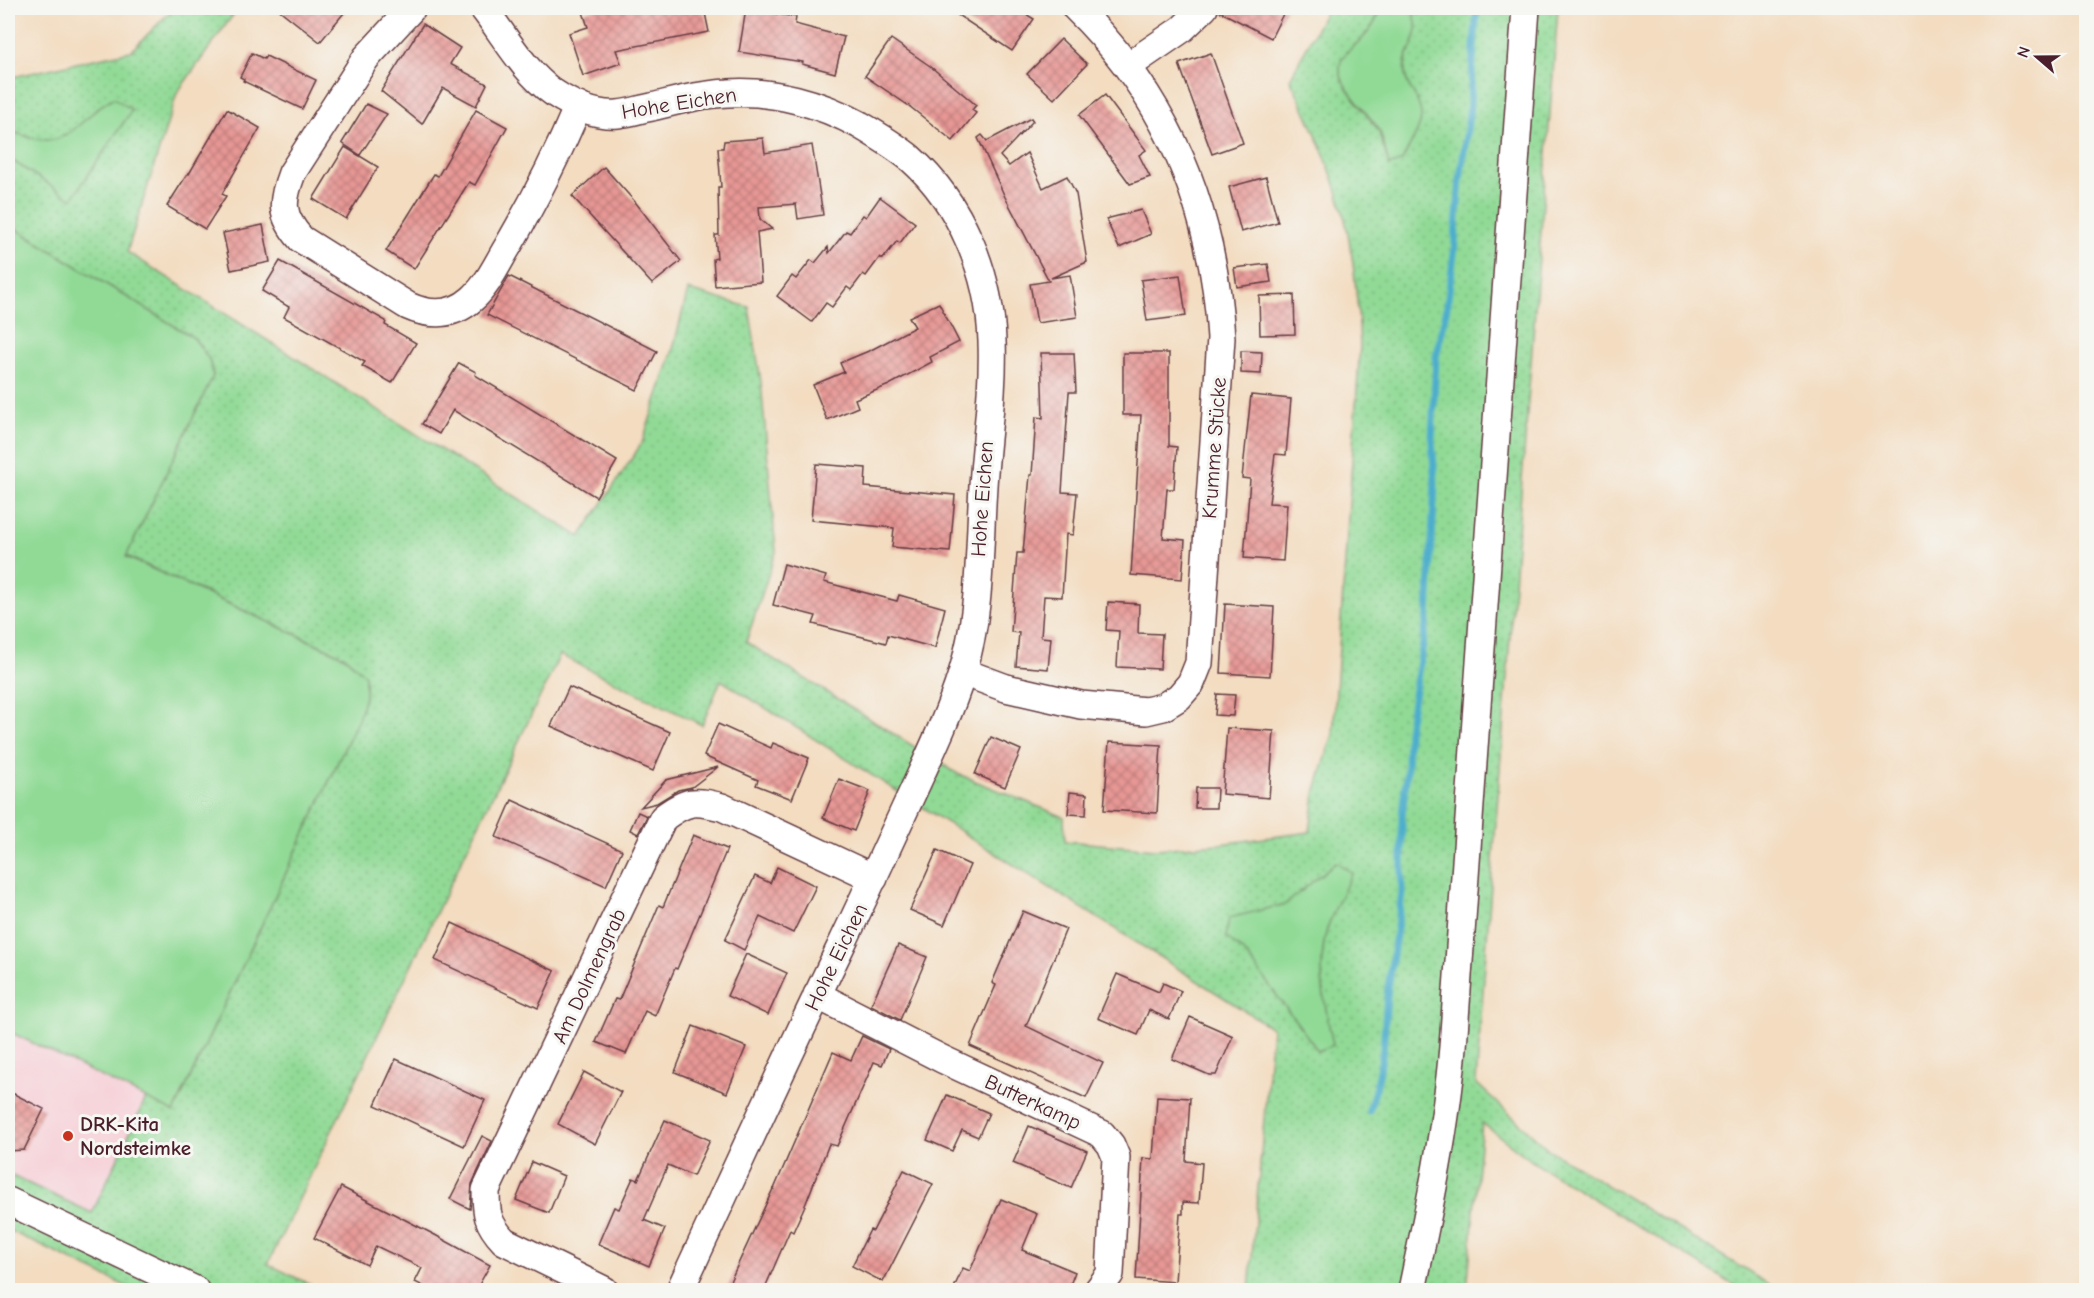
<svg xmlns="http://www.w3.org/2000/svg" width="2094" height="1298" font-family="'Comic Neue',sans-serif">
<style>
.built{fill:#f6cfd7}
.grass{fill:url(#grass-dots);stroke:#6e7c60;stroke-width:1.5}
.park{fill:#91da96;stroke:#6e7c60;stroke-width:1.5}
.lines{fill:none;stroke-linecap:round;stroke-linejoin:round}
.stream{stroke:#4dadcc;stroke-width:7}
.building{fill:url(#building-cross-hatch)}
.minor-casing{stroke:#633b41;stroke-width:30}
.minor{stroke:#fff;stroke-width:27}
.poi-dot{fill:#c8321e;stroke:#f6f6f2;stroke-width:2}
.labels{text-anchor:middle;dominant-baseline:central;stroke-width:6;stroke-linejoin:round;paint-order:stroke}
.street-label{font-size:21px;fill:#4a1f2b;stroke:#f6f6f2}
.poi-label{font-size:21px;font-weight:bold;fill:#4a1f2b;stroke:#f6f6f2;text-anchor:start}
</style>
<defs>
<pattern id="grass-dots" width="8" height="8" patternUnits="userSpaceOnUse" patternTransform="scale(1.5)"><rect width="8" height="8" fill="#91da96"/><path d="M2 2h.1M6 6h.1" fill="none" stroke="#7fbb81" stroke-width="1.8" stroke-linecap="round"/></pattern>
<pattern id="building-cross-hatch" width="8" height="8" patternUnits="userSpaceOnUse" patternTransform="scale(1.5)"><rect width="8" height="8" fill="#e79895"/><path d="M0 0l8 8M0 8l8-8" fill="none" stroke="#bd7b7a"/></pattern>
</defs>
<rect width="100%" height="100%" fill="#f6f6f2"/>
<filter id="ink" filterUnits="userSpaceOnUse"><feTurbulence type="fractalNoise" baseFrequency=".0167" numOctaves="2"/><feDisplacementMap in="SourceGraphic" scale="12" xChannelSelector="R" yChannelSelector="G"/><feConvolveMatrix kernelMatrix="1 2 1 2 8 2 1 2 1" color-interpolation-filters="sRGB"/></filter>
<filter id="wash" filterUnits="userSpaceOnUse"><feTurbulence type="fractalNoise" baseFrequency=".008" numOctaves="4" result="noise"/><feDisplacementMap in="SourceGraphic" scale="24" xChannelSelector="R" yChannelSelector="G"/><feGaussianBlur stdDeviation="1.35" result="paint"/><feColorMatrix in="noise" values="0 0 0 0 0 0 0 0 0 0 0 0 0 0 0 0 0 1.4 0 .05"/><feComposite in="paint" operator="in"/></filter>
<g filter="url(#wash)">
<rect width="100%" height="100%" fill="#f3dcc0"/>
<polygon class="built" points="8,1031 146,1098 92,1213 8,1174"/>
<path class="grass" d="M 174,8 L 238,8 L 177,93 L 127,252 L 580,537 L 642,443 L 672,353 L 688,290 L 749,307 L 761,382 L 776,552 L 746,642 L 958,774 L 1064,817 L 1065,841 L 1156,849 L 1220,844 L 1310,832 L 1315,793 L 1333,734 L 1360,346 C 1358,301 1354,252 1342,208 C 1330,163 1311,121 1290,79 L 1327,8 L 1381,8 L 1372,28 L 1361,40 L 1353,97 L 1379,131 L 1389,165 C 1410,143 1431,125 1413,93 C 1408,85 1403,75 1405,66 C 1408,45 1422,30 1411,8 L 1558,8 L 1476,1083 L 1548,1149 L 1778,1290 L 1742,1290 L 1533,1162 L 1482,1123 L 1467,1290 L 1249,1290 L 1272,1028 L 721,680 L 702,725 L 560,655 L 268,1264 L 321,1290 L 134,1290 L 8,1230 L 8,1174 L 92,1213 L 146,1098 L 174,1112 L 358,719 L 365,697 L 365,675 L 345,657 L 126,556 L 213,375 L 209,359 L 194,338 L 8,224 L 8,78 L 131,51 Z"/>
<g class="park">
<path d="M 1381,8 L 1411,8 C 1428,42 1400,49 1405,75 C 1407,88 1420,99 1421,114 C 1422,129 1408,147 1402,161 L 1389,166 C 1386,155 1384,140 1379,130 C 1369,112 1330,81 1342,59 C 1347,50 1355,45 1362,39 C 1371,30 1377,20 1381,8 Z"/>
<path d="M 114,98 L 132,110 L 72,199 L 8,158 L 8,131 C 20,133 32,140 44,140 C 74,142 89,108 114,98 Z"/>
<polygon points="8,224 194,338 209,359 213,376 126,557 345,657 365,675 365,697 358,719 174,1112 8,1031"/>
<path d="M 1336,862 L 1352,873 C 1344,891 1333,910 1327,929 C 1316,968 1325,1007 1333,1045 L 1318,1051 L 1246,954 L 1226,937 L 1229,918 L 1286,904 Z"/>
</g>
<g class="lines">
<polyline class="stream" points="1369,1111 1379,1076 1383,1049 1387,995 1402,894 1402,815 1407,770 1408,731 1428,614 1435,483 1432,440 1436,357 1446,312 1454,254 1460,179 1469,115 1477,8"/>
</g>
<g id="blocks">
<g class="building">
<polygon points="277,8 348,8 320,42"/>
<polygon points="597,8 704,8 709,32 616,50 621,63 583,76 569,33 588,27 583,12"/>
<polygon points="947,8 1016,8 1034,19 1012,51"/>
<polygon points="1219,8 1286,8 1271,38 1219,11"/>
<polygon points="746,9 796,17 795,24 844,37 835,73 802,64 803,62 739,52"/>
<polygon points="423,24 460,48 450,64 487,84 476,106 443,88 422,124 381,91"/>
<polygon points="891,39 930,66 976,105 972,110 976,113 953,141 909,106 865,76"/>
<polygon points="1061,39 1087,64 1054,99 1027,74"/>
<polygon points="252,53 264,59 266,56 316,80 302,109 243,81 244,79 240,77"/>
<polygon points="1211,53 1243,143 1212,154 1179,64"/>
<polygon points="1105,95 1146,150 1139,155 1150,177 1130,184 1079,115"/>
<polygon points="366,104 387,114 360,155 342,143"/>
<polygon points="227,109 260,128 222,194 226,196 205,229 167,206 188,173 189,174"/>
<polygon points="476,110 507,127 475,185 469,182 414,269 386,251 434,174 438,176"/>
<polygon points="1031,118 1033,121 1000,156 1009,166 1027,153 1043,188 1067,176 1076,194 1087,262 1051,278 1070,275 1077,317 1037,323 1030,284 1049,281 1005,197 978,138 982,135 987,141"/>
<polygon points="763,138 765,153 812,145 823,215 798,219 796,204 759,207 760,219 772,229 757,232 761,282 715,286 713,259 717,258 715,235 719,235 718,187 721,187 718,148 723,148 724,141"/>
<polygon points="345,147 378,167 346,219 313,199"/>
<polygon points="604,167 636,203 681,261 652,284 572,196"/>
<polygon points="1266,177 1278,222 1241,232 1229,187"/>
<polygon points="880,197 915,223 900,243 897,241 883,259 880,257 866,276 863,274 851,290 847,287 832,307 826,303 812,322 777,296 792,276 796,279 811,260 815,263 828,247 829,253 846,231 850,233 863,215 866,217"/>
<polygon points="1141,210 1151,234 1119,248 1106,219"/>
<polygon points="263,225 270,262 231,270 223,233"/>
<polygon points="280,261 386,321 385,325 416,343 392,383 362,366 365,362 284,317 289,307 262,291"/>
<polygon points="1268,264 1271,282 1237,287 1234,268"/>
<polygon points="1180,275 1186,316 1147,321 1141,280"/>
<polygon points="509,276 657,351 637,390 487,315"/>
<polygon points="1294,295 1295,334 1260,335 1259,296"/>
<polygon points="939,303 959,342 930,357 932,362 889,385 855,399 858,407 827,420 813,385 844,372 840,363 871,350 915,327 909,317"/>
<polygon points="1241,351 1262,352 1261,374 1241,373"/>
<polygon points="1041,353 1074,353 1076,392 1069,392 1062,492 1077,493 1073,535 1066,534 1062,597 1044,596 1041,637 1051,638 1048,669 1016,666 1019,633 1011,632 1017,553 1023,553 1030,475 1032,475 1036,417 1043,418"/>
<polygon points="1123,353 1169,353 1169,446 1177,447 1174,489 1167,489 1163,538 1185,540 1182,579 1131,575 1141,415 1123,415"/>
<polygon points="459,363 476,372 475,375 617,461 596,497 453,410 439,434 422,424"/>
<polygon points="1251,395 1291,399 1286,455 1275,454 1269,503 1287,504 1283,561 1244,558 1250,479 1242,478"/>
<polygon points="816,464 866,468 865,487 955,495 950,552 892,547 894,528 811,520"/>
<polygon points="784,564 826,576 824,582 897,601 899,595 945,608 935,648 888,635 886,643 813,624 816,616 773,605"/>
<polygon points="1108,602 1139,604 1138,633 1162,634 1160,669 1117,667 1119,631 1106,630"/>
<polygon points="1225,604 1274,607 1270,676 1221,673"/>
<polygon points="569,687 670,732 653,771 551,726"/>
<polygon points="1217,694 1235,695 1233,716 1215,715"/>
<polygon points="718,724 771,748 773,743 809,758 792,799 756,785 758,780 704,756"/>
<polygon points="1227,728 1274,731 1269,798 1222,794"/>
<polygon points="991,737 1021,750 1005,787 975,774"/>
<polygon points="1109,742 1161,745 1157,813 1104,810"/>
<polygon points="718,767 692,787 678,790 657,803 641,807 666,780"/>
<polygon points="839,779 870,791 854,831 823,818"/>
<polygon points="1196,788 1217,788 1216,808 1195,808"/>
<polygon points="1070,792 1087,794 1086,815 1068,814"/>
<polygon points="512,800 622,850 606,886 496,837"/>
<polygon points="638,812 647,816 638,834 630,830"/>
<polygon points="693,835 727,849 677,969 675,968 655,1016 645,1011 626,1054 596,1042 615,999 619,1000 659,905 663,907"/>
<polygon points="937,850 970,865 944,925 910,910"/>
<polygon points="777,867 816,886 793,933 760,917 744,950 725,940 755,876 770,883"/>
<polygon points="1023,911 1066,929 1026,1026 1103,1063 1086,1098 970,1046 996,985 992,983"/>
<polygon points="452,923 555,971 538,1008 435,960"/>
<polygon points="898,945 927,957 900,1020 871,1005"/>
<polygon points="746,954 787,973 768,1015 727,996"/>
<polygon points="1117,974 1159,992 1163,983 1181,991 1169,1019 1149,1010 1138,1035 1098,1018"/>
<polygon points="1190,1017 1233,1036 1216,1075 1209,1075 1172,1059"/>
<polygon points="693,1026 746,1047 727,1093 675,1072"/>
<polygon points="862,1036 889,1049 882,1065 874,1062 837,1146 829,1144 806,1203 793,1232 790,1230 764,1290 726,1290 773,1189 774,1189 833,1052 851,1060"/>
<polygon points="396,1059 485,1100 464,1146 375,1105"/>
<polygon points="584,1072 621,1092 595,1144 558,1124"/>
<polygon points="8,1091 44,1109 24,1150 8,1151"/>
<polygon points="947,1095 989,1113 978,1137 962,1130 952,1151 927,1140"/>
<polygon points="1157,1096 1190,1098 1186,1161 1202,1163 1199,1203 1183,1202 1183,1214 1180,1214 1175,1282 1136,1279 1143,1158 1153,1159"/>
<polygon points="665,1120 710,1140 693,1176 668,1165 644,1220 665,1229 649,1266 598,1244 614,1207 619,1209 633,1178 638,1180"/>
<polygon points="1029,1126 1087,1151 1071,1188 1013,1163"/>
<polygon points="482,1136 492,1141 472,1184 470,1209 450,1199"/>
<polygon points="532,1162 564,1176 549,1213 516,1200"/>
<polygon points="904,1170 933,1184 883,1282 852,1266 870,1230 873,1231"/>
<polygon points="341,1187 435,1235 490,1265 476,1290 431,1290 415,1282 422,1268 376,1246 367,1265 314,1238"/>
<polygon points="1001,1199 1037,1214 1022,1250 1075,1272 1068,1290 953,1290 963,1268 970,1271"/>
</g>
</g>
</g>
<g filter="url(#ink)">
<use href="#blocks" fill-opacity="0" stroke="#633b41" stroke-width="1.5"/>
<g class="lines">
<g class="minor-casing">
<g id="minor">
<path d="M 412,8 L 366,58 L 292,173 C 281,202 280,215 301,239 L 408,306 C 430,316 453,316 472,299 C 488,285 497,264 508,246 C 534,201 558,154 578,106"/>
<path d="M 483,8 C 505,36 524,72 554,93 C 572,105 596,116 618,114 C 629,113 641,109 652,107 C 677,101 702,94 728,93 C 773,90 820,103 860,125 C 877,135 894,145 910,158 C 961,203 990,274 992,341 C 994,389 986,438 983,486 C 979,549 981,614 962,674 C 950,712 933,748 916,785 C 891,839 866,894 840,948 C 785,1061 733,1176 680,1290"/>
<polyline points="1128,66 1182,29 1204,8"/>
<path d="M 963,672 L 1006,688 L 1081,705 L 1146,711 L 1163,707 L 1179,697 L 1191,683 L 1199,663 L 1221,338 C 1214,211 1168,98 1076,8"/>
<polyline points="817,995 942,1059 1102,1134 1111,1145 1116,1157 1110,1274 1098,1290"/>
<polyline points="8,1201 195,1290"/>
<path d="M 604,1290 L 504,1241 C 487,1223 486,1213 486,1190 L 663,818 C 687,800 694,800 722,807 L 874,878"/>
<path d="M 1412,1290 C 1429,1210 1446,1129 1453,1047 L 1526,8"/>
</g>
</g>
<use href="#minor" class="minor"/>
</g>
</g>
<circle class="poi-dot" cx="68" cy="1136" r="6"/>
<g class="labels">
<g class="street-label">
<text transform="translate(679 103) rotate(-9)">Hohe Eichen</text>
<text transform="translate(1214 448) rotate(-86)">Krumme Stücke</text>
<text transform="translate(982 499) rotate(-86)">Hohe Eichen</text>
<text transform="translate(836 957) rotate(-64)">Hohe Eichen</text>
<text transform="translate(589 976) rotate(-65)">Am Dolmengrab</text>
<text transform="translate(1033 1102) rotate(25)">Butterkamp</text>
</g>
<g class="poi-label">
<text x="80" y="1124">DRK-Kita<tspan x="80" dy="24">Nordsteimke</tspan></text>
</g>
</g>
<rect width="2094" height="1298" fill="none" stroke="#f6f6f2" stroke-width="30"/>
<g transform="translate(2037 57) rotate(290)" stroke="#f6f6f2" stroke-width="4.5" paint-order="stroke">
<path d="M0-4.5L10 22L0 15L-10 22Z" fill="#4a1f2b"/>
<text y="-9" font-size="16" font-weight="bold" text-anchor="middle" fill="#4a1f2b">N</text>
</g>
</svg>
